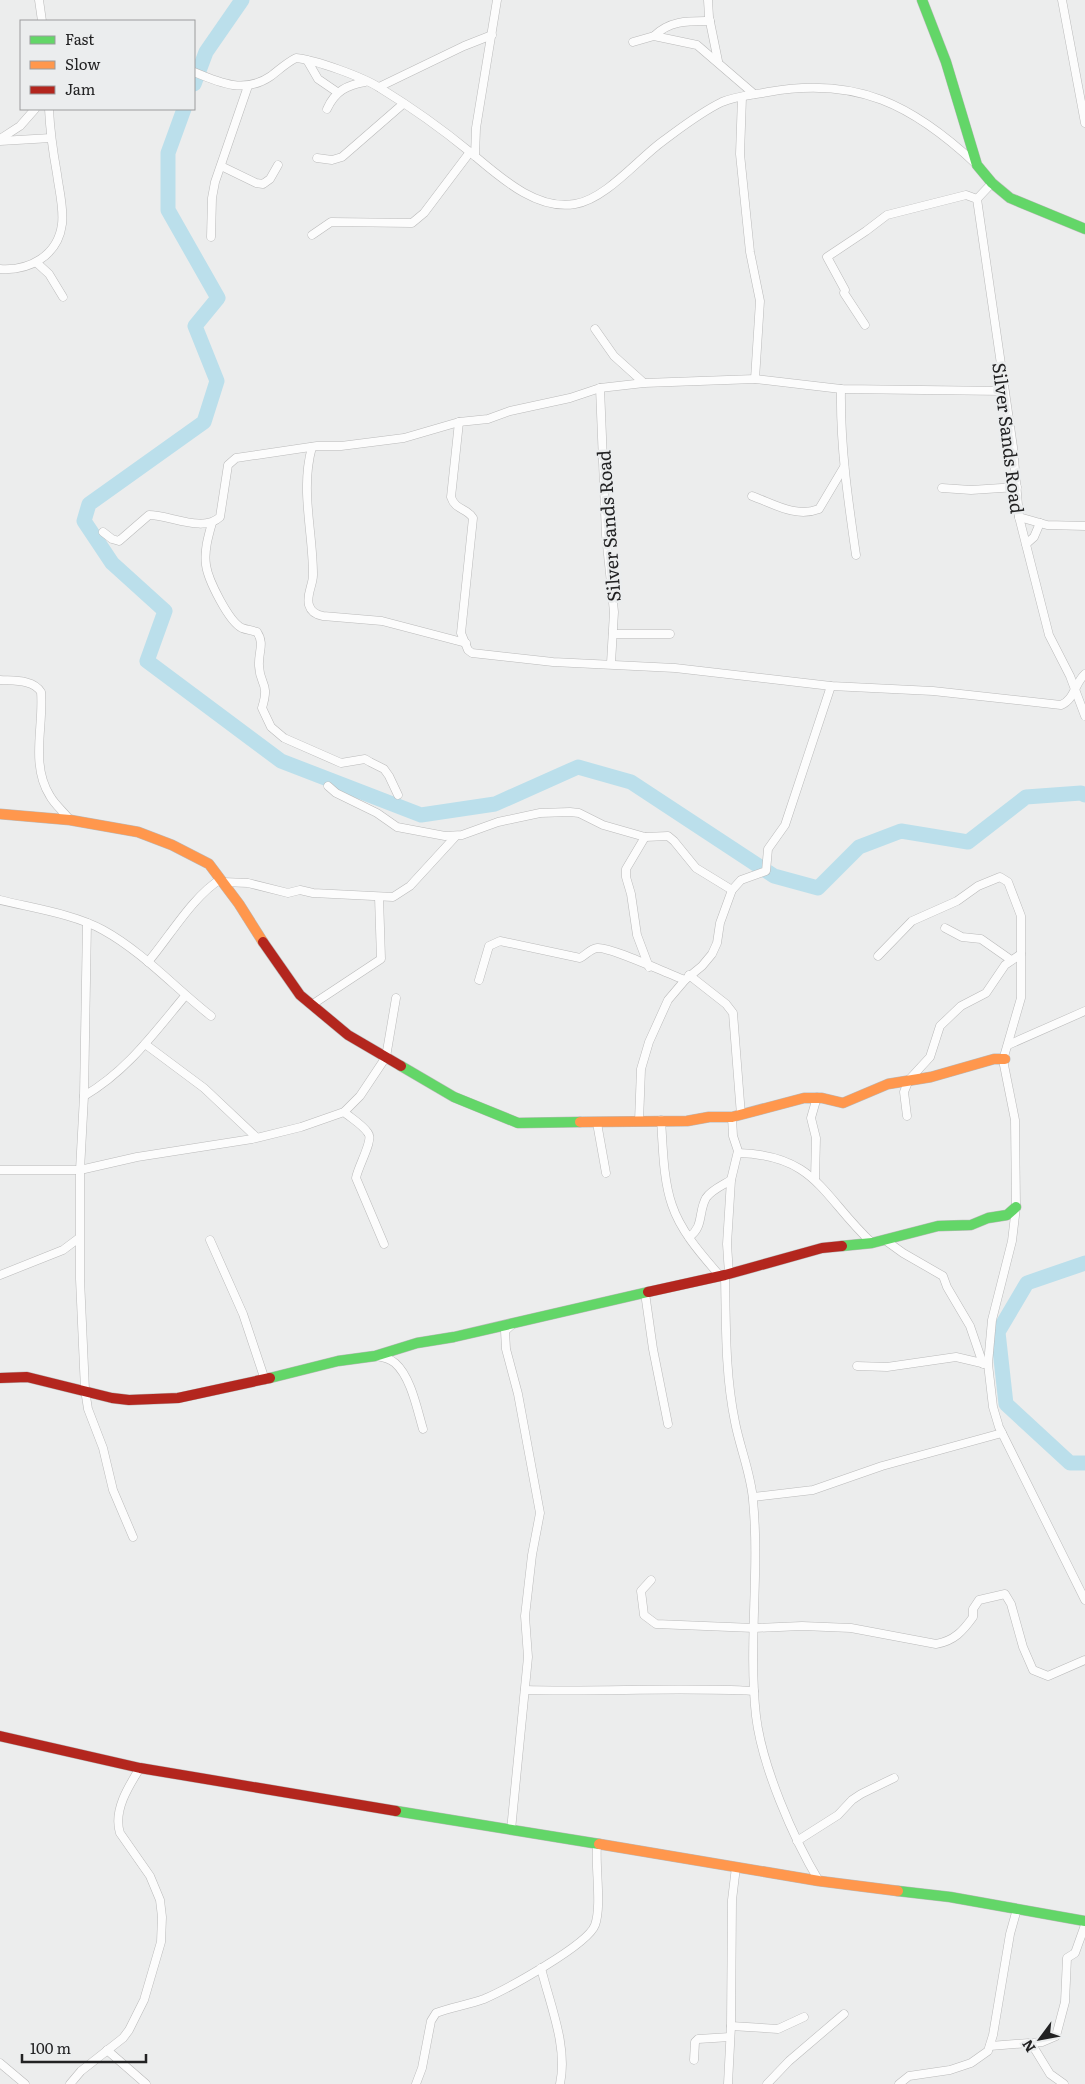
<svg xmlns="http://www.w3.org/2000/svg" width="1085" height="2084" font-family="Literata,serif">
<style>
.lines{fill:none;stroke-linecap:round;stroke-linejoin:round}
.river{stroke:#bbdfeb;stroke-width:15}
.street-casing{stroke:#bababa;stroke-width:9}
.fast-casing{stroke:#bababa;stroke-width:11}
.slow-casing{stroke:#bababa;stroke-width:11}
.jam-casing{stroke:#bababa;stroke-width:11}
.street{stroke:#fcfcfc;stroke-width:8}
.fast{stroke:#63d668;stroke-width:10}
.slow{stroke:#ff974d;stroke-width:10}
.jam{stroke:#b3261e;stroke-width:10}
.labels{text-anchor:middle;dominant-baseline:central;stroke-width:5;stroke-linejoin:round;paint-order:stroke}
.street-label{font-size:18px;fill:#222223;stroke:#ebedee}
</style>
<rect width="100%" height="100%" fill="#eceded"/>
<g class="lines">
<g class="river">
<polyline points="194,84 206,52 242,0"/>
<polyline points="184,109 168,153 168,210 218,298 195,326 217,381 204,422 89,504 84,521 112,563 165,611 147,661 281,761 421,815 495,804 578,767 631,782 774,876 818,888 859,847 901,831 968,842 1026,797 1081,793 1085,795"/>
<polyline points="1085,1263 1027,1283 998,1332 1006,1404 1070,1463 1085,1463"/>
</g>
<g class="street-casing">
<g id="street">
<polyline points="39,0 42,21"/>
<polyline points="708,0 709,17 718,61"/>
<polyline points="1062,0 1085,123"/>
<path d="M 654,36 C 670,20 689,21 710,21"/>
<polyline points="633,42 654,36 697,45 754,94"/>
<polyline points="307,60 318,79 337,92"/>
<path d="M 194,72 C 220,83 245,94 271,76 C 279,70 286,63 296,58 C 316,60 363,77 380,88 C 411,107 442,129 470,152 C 498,175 535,211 575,204 C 606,199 638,159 663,141 C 682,127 701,112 722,102 C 736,96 753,95 768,92 C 857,76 913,105 976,164"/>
<polyline points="379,87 464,46 492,35"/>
<polyline points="742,97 740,154 750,252 760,301 755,379"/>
<path d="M 327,109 C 335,91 347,85 365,82"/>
<polyline points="0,139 20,126 35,109"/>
<polyline points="0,141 51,138"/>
<polyline points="475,156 476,128 497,0"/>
<polyline points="317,158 332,160 342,157 403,104"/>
<polyline points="221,166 256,183 263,184 270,179 278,165"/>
<polyline points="977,199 1013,447 1019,517 1049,635 1070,676 1085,716"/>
<polyline points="977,199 992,183"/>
<polyline points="312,235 331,222 412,223 424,213 470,152"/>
<polyline points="211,237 212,198 215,182 248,86"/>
<polyline points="37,263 49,274 63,297"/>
<path d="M 0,269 C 29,271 58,256 62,224 C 64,208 59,190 57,174 C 53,152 50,131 49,109"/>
<polyline points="865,325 844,293 845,290 827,257 866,231 887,215 966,195 977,199"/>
<polyline points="595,329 614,356 644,383"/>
<polyline points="600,388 606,535 614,612 611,663"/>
<path d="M 841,389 C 840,445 848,500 856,555"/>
<path d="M 459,422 L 451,497 C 455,510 467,508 473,518 L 461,633 L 468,650 L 472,653 L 553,662 L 675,668 L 831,686 L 933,691 L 1061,705 C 1075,699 1074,684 1085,674"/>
<path d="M 312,447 C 300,490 313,531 313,575 C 313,585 306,595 309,605 C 311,612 317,615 323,616 L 382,621 L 466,643"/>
<polyline points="942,488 971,490 1017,487"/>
<path d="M 752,496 C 774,504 796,518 819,509 L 844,467"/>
<polyline points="1019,517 1047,525 1085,526"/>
<path d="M 212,523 C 208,537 204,551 206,565 C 208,580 229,622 242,628 C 247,630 252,630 257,632 C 265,644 258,652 259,666 C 260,686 270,682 262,708 L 271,727 L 284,738 L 341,763 L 365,759 L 370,762 L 384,769 L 389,776 L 398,795"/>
<path d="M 103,532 L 112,539 L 119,541 L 149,515 C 170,515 203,533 220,517 L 228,465 L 236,458 L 317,446 L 341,446 L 404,438 L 459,422 L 488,419 L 510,411 L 570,398 L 600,388 L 644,383 L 755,379 L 841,389 L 1004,391"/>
<polyline points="1026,544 1034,537 1040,523"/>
<polyline points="613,634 670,634"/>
<path d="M 0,680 C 13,681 33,679 41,692 C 44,726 30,764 50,796 C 55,805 64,812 70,820"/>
<polyline points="328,786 336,793 377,813 397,827 445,836 462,835 498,822 540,813 570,812 579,813 603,825 645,837 668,836 674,841 696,868 732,890"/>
<polyline points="645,837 626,869 626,877 631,894 637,935 649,967"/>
<polyline points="223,882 248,883 288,893 300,890 313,893 393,897 410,886 455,837"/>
<path d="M 0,900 C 32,908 74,914 103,930 C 143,952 175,988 211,1016"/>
<polyline points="87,923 84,1096 80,1170 80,1279 85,1390 88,1409 103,1448 113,1490 133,1537"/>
<polyline points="945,928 962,937 981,939 1011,960"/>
<polyline points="878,956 912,921 957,901 978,886 1000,877 1008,882 1021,916 1021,998 1003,1060 1015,1120 1016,1207 1012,1241 992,1320 988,1364 993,1407 999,1427 1085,1600"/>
<path d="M 148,962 C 170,936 193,896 221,879"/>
<polyline points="689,975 726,1004 733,1013 741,1115"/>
<path d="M 479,980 L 489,946 L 500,941 L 580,958 C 586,955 590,949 597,948 C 609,946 668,974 685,980"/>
<polyline points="313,1004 381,959 379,897"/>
<polyline points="145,1044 204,1088 256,1137"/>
<polyline points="1008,1045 1085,1011"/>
<polyline points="907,1082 930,1057 940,1026 961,1006 986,993 1005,965 1021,954"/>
<path d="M 84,1096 C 127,1071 154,1033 185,996"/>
<path d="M 344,1112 C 351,1118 363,1125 368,1133 C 374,1140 358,1166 356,1178 L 384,1244"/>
<polyline points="907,1116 904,1092 908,1082"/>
<path d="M 661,1120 C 663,1147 663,1179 672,1205 C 681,1232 702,1255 720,1276"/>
<polyline points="639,1121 641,1069 649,1042 668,1000 685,980 702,966 712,954 717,943 720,923 732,890 741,880 766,871 768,849 785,825 831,686"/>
<polyline points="597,1123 606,1173"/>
<path d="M 738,1153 C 816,1155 822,1196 872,1243"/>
<polyline points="0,1170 80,1170 137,1157 252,1139 301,1127 344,1112 360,1096 386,1057 396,998"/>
<polyline points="815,1179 816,1138 811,1118 817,1097"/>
<path d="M 689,1237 C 704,1227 698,1212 706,1198 C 711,1190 723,1185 731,1180"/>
<polyline points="210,1240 243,1314 265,1380"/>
<polyline points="885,1240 903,1253 943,1276 947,1287 970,1326 983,1364"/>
<polyline points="729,1274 727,1244 731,1180 738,1151 733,1136 732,1117"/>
<polyline points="0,1275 63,1250 79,1238"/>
<path d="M 725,1275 C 726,1324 725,1374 735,1422 C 740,1448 751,1474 753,1500 C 760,1571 748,1644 756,1716 C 762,1766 793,1838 819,1881"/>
<polyline points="645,1293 653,1349 668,1424"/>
<path d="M 376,1356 C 383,1357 389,1358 395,1363 C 411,1377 417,1409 423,1429"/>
<polyline points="857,1366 887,1367 956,1357 986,1364"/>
<polyline points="753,1497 813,1490 882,1466 1002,1433"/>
<path d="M 651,1580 L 641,1591 L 644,1615 L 656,1624 L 754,1628 L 802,1626 L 851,1628 L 936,1644 C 954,1641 963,1631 973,1617 L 973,1609 L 979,1600 L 1005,1594 L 1011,1604 L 1023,1647 L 1033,1670 L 1048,1676 L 1085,1660"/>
<path d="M 525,1690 C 601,1692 678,1687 754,1691"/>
<polyline points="511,1830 528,1657 525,1616 532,1555 540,1513 518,1394 506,1349 505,1331 514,1323"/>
<polyline points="797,1841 838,1815 852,1800 861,1794 894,1778"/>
<path d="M 541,1968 C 550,2005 568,2046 560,2084"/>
<polyline points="731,2026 778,2029 804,2017"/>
<polyline points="1031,2043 1050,2074 1064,2084"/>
<polyline points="990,2046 1042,2042 1056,2036 1065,2002 1067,1958 1075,1953 1085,1925"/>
<polyline points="107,2050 146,2084"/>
<polyline points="694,2060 695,2042 698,2039 730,2037"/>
<polyline points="0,2063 25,2084"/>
<path d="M 70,2084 L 81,2071 L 123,2038 L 129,2030 L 144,2000 L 161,1942 L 162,1917 L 160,1900 L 150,1876 L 120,1833 C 113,1811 128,1787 140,1768"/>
<path d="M 416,2084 L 422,2068 L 431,2021 L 436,2013 C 451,2007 468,2005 484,1999 C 505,1990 588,1945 595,1925 C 602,1906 595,1867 597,1844"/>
<polyline points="728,2084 731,2026 732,1900 736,1867"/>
<polyline points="767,2084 789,2061 844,2014"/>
<polyline points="899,2084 909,2076 950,2070 971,2063 988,2051 993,2035 1010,1934 1017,1909"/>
</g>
</g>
<g class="fast-casing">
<g id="fast">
<polyline points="922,0 946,62 977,165 992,183 1010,198 1085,229"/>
<polyline points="401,1066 454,1097 518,1123 580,1122"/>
<polyline points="842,1246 872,1243 938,1226 971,1225 988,1218 1007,1215 1016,1207"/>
<polyline points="270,1378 338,1361 375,1356 417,1343 454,1337 648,1292"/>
<polyline points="396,1811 599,1844"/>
<polyline points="898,1891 950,1897 1085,1921"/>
</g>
</g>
<g class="slow-casing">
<g id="slow">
<polyline points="0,814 70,820 138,832 172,845 209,864 239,904 263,942"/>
<polyline points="580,1122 687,1121 709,1117 732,1117 804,1098 822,1098 843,1103 888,1084 931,1077 994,1059 1005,1059"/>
<polyline points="599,1844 819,1881 898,1891"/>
</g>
</g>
<g class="jam-casing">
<g id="jam">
<polyline points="263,942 300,995 348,1035 401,1066"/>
<polyline points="648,1292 725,1275 822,1248 842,1246"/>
<polyline points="0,1378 27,1377 112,1398 129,1400 178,1398 270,1378"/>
<polyline points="0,1736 140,1768 396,1811"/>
</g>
</g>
<use href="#street" class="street"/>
<use href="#fast" class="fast"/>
<use href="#slow" class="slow"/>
<use href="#jam" class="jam"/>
</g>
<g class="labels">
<g class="street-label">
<text transform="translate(1009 438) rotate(83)">Silver Sands Road</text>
<text transform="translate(608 526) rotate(-94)">Silver Sands Road</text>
</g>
</g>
<rect x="20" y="20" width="175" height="90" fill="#ebedee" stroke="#9b9c9d"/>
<rect x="30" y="36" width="25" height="8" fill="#63d668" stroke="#9b9c9d"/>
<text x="65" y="45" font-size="15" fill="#222223">Fast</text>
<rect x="30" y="61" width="25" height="8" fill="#ff974d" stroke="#9b9c9d"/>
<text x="65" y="70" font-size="15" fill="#222223">Slow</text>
<rect x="30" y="86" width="25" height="8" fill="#b3261e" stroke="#9b9c9d"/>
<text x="65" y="95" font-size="15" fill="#222223">Jam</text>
<g transform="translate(1040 2039) rotate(238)" stroke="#ebedee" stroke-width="4" paint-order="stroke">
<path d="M0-4L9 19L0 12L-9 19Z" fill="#222223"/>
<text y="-8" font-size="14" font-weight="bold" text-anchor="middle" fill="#222223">N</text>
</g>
<path d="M22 2054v8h124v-8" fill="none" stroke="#222223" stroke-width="2.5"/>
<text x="30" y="2054" font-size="15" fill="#222223" stroke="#ebedee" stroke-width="4" paint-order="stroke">100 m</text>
</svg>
